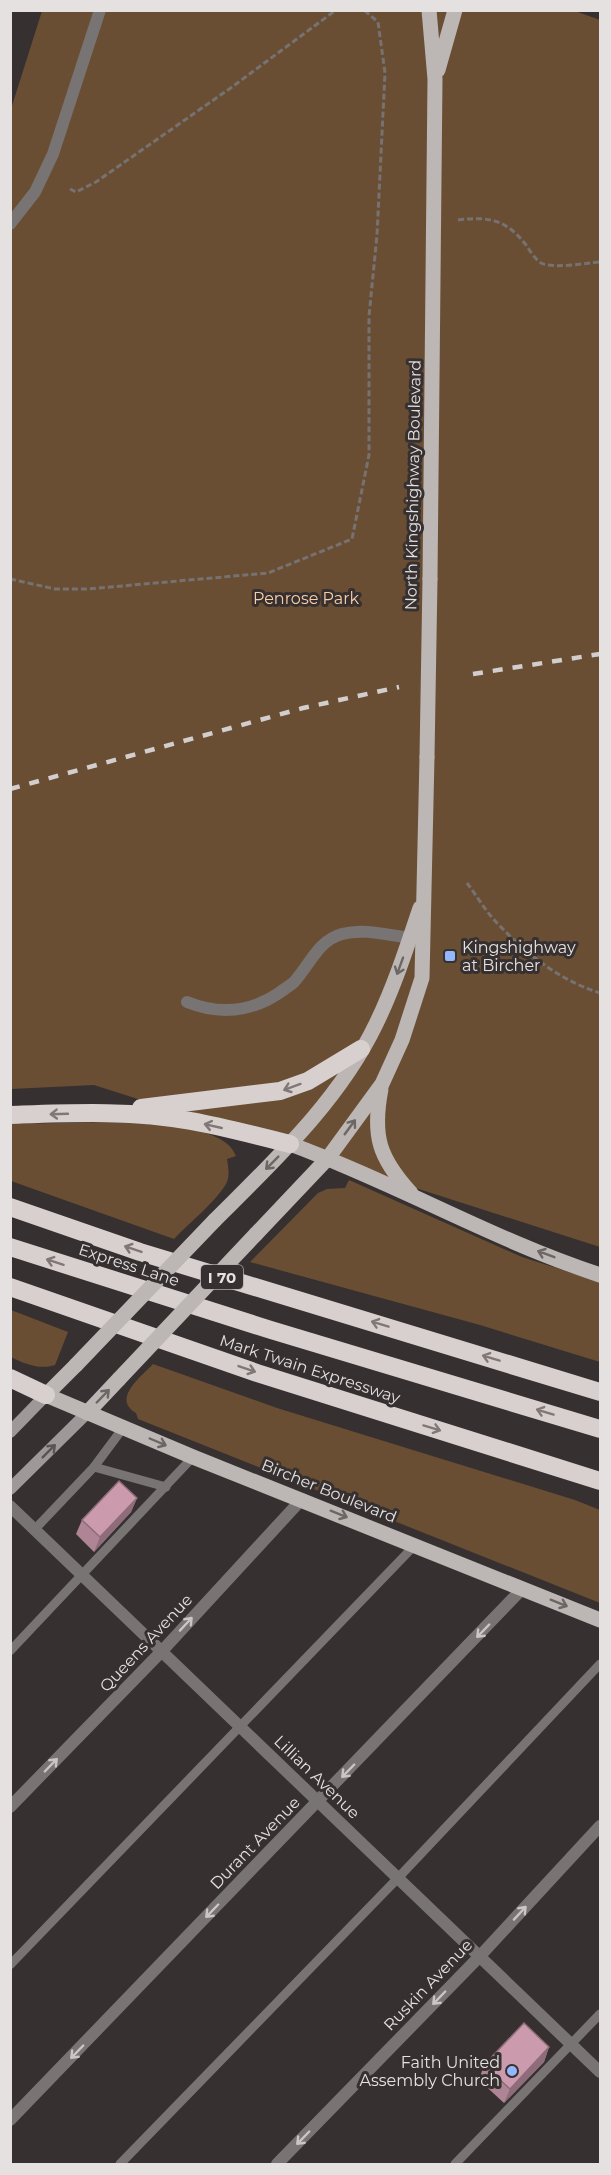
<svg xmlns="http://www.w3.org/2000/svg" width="611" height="2175" font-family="Montserrat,sans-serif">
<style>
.green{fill:#6a4e33}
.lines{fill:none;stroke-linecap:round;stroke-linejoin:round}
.path{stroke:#777272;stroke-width:3;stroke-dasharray:6 3;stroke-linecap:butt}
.lane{stroke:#777473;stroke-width:9}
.street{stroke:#777473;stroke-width:12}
.secondary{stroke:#9e9998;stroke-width:12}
.primary{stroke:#bcb6b4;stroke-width:15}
.highway{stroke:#d8d0ce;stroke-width:18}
.rail{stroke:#d2cece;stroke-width:4.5;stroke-dasharray:10 10;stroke-linecap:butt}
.primary-bridge{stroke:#bcb6b4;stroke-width:15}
.wall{fill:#af8595}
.shaded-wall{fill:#8e6c79}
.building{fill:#cb9bad;stroke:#8e6c79;stroke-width:1.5}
.oneway{stroke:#6c6665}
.oneway2{stroke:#7f7877}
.oneway3{stroke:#5a5554}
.oneway4{stroke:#cac6c6}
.poi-dot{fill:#93b7fd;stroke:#363030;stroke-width:2}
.labels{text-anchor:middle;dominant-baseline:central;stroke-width:6;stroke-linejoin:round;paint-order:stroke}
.shield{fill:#363030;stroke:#b0acac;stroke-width:1.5}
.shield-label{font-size:15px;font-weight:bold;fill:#e5e1e1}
.street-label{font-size:16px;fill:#e5e1e1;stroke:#363030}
.park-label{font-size:16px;fill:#facea5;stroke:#363030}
.poi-label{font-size:16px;fill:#e5e1e1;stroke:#363030;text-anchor:start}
</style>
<rect width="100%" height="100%" fill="#363030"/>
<g class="green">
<polygon points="572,10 600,20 600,1247 94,1085 11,1089 10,112 42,11"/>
<path d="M 109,1122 C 140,1124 224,1122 236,1156 L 227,1159 C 228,1166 230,1175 227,1182 C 219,1199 187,1225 174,1239 L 11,1181 L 11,1124 Z"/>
<polygon points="349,1180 522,1257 600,1282 600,1362 480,1325 250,1262 318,1193 327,1189 345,1188"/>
<path d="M 11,1310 L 68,1332 L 55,1365 C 39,1370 25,1364 11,1357 Z"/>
<path d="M 153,1364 L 277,1408 L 575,1500 L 600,1510 L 600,1603 L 138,1419 L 136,1413 C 111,1399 142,1376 153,1364 Z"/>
</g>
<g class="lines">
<g class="path">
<polyline points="70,189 76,192 96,182 232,87 336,10"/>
<path d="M 458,220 C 489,216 507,220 526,245 C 530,251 535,259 541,263 C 553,269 586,263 600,262"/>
<polyline points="10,579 55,589 88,589 268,573 352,539 369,455 369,316 377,235 385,73 378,22 364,10"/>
<path d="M 467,883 C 477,896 486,912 498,924 C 528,955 559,980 600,993"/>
</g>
<g class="lane">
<polyline points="94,1467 166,1487"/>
<polyline points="35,1529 94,1467 123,1428"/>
<polyline points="10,1651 193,1457"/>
<polyline points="10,1965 415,1545"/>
<polyline points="120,2164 398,1878 600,1664"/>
<polyline points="455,2164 600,2014"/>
</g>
<g class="street">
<polyline points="10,224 35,192 53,154 100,10"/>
<path d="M 187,1002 C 219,1015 251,1012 279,993 C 284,989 290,986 294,982 C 310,965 317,941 342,934 C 364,928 387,935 410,938"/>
<polyline points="10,1506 600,2072"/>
<polyline points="10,1807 162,1651 302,1499"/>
<polyline points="10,2120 523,1588"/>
<polyline points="277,2164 480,1956 600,1826"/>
</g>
<g class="secondary">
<polyline points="10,1432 46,1395"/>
<polyline points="10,1489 87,1413"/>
</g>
<g class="primary">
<polyline points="429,10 435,79 430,579"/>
<polyline points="438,70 455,10"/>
<path d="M 381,1089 C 372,1136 379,1158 411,1193"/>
<path d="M 290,1144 C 396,1183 493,1240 600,1275"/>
<path d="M 215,1220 C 274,1161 339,1101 376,1024 C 394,987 407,947 420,908"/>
<polyline points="256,1234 328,1158 382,1084 402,1040 422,978 427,757"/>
<polyline points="76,1365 46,1395 193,1457 600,1620"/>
<polyline points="87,1413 119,1379"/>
</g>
<g class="highway">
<polyline points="141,1108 280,1091 308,1081 361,1049"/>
<path d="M 10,1115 C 71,1113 131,1110 191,1121 C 224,1127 258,1136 290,1144"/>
<polyline points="10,1207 140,1252 600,1392"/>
<polyline points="10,1247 271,1330 600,1429"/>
<polyline points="10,1287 257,1373 600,1481"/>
<polyline points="10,1378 46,1395"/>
</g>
<g class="rail">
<polyline points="473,674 600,654"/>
<polyline points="10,789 303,708 399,687"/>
</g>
<g class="primary-bridge">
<polyline points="427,757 430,579"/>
<polyline points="76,1365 215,1220"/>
<polyline points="119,1379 256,1234"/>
</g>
</g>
<g class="wall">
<polygon points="137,1498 131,1512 94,1552 76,1534 82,1520"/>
<polygon points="549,2047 544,2062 504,2103 479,2080 484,2065"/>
</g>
<g class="shaded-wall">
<polygon points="137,1498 131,1512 94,1552 100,1537"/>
<polygon points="549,2047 544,2062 504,2103 510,2089"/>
</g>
<g class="building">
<polygon points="119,1481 137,1498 100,1537 82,1520"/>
<polygon points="524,2023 549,2047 510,2089 484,2065"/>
</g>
<defs><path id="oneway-shaft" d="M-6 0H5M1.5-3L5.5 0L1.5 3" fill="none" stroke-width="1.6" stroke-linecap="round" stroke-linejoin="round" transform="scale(1.5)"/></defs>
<g class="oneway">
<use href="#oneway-shaft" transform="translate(400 966) rotate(110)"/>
<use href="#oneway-shaft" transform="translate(350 1127) rotate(-54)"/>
<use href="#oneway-shaft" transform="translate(272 1163) rotate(135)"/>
<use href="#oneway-shaft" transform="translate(546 1254) rotate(-159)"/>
<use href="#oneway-shaft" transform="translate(103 1396) rotate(-46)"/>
<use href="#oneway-shaft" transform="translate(158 1442) rotate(23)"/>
<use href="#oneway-shaft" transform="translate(339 1514) rotate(22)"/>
<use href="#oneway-shaft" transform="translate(559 1603) rotate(22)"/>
</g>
<g class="oneway2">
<use href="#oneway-shaft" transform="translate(292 1087) rotate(160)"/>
<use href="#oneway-shaft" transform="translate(59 1114) rotate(178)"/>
<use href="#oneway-shaft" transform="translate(213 1126) rotate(-167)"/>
<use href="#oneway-shaft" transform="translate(133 1249) rotate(-161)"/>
<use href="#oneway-shaft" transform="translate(55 1262) rotate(-162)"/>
<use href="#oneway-shaft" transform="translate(380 1324) rotate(-163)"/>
<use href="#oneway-shaft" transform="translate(491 1358) rotate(-163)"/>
<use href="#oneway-shaft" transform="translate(247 1369) rotate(19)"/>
<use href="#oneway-shaft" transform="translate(545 1412) rotate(-163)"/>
<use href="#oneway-shaft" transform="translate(432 1428) rotate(17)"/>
</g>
<use class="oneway3" href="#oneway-shaft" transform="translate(49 1451) rotate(-45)"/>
<g class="oneway4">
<use href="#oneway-shaft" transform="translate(186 1624) rotate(-47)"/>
<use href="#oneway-shaft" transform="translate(483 1631) rotate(134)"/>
<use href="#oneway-shaft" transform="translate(51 1765) rotate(-46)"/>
<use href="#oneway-shaft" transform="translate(348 1771) rotate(134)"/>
<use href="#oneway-shaft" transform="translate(212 1911) rotate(134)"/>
<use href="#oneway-shaft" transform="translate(520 1913) rotate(-47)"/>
<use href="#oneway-shaft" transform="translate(439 1998) rotate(134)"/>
<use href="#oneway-shaft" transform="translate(77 2052) rotate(134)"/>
<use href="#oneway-shaft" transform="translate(303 2138) rotate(134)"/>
</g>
<g class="poi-dot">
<rect x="444" y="950" width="12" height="12" rx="3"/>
<circle cx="512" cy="2071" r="6"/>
</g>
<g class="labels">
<rect class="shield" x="201" y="1265" width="42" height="24" rx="4.5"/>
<g class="shield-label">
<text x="222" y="1277">I 70</text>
</g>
<g class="street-label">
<text transform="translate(413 485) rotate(-89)">North Kingshighway Boulevard</text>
<text transform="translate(129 1265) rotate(18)">Express Lane</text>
<text transform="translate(310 1369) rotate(18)">Mark Twain Expressway</text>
<text transform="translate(329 1491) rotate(22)">Bircher Boulevard</text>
<text transform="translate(146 1643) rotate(-47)">Queens Avenue</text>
<text transform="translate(317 1777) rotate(44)">Lillian Avenue</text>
<text transform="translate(255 1843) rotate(-46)">Durant Avenue</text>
<text transform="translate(428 1985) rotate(-46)">Ruskin Avenue</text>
</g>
<g class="park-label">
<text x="306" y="598">Penrose Park</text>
</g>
<g class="poi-label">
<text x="462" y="947">Kingshighway<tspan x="462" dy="18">at Bircher</tspan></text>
<text x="500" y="2062" text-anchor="end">Faith United<tspan x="500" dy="18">Assembly Church</tspan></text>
</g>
</g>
<rect width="611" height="2175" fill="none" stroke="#e5e1e1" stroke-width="24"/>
</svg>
